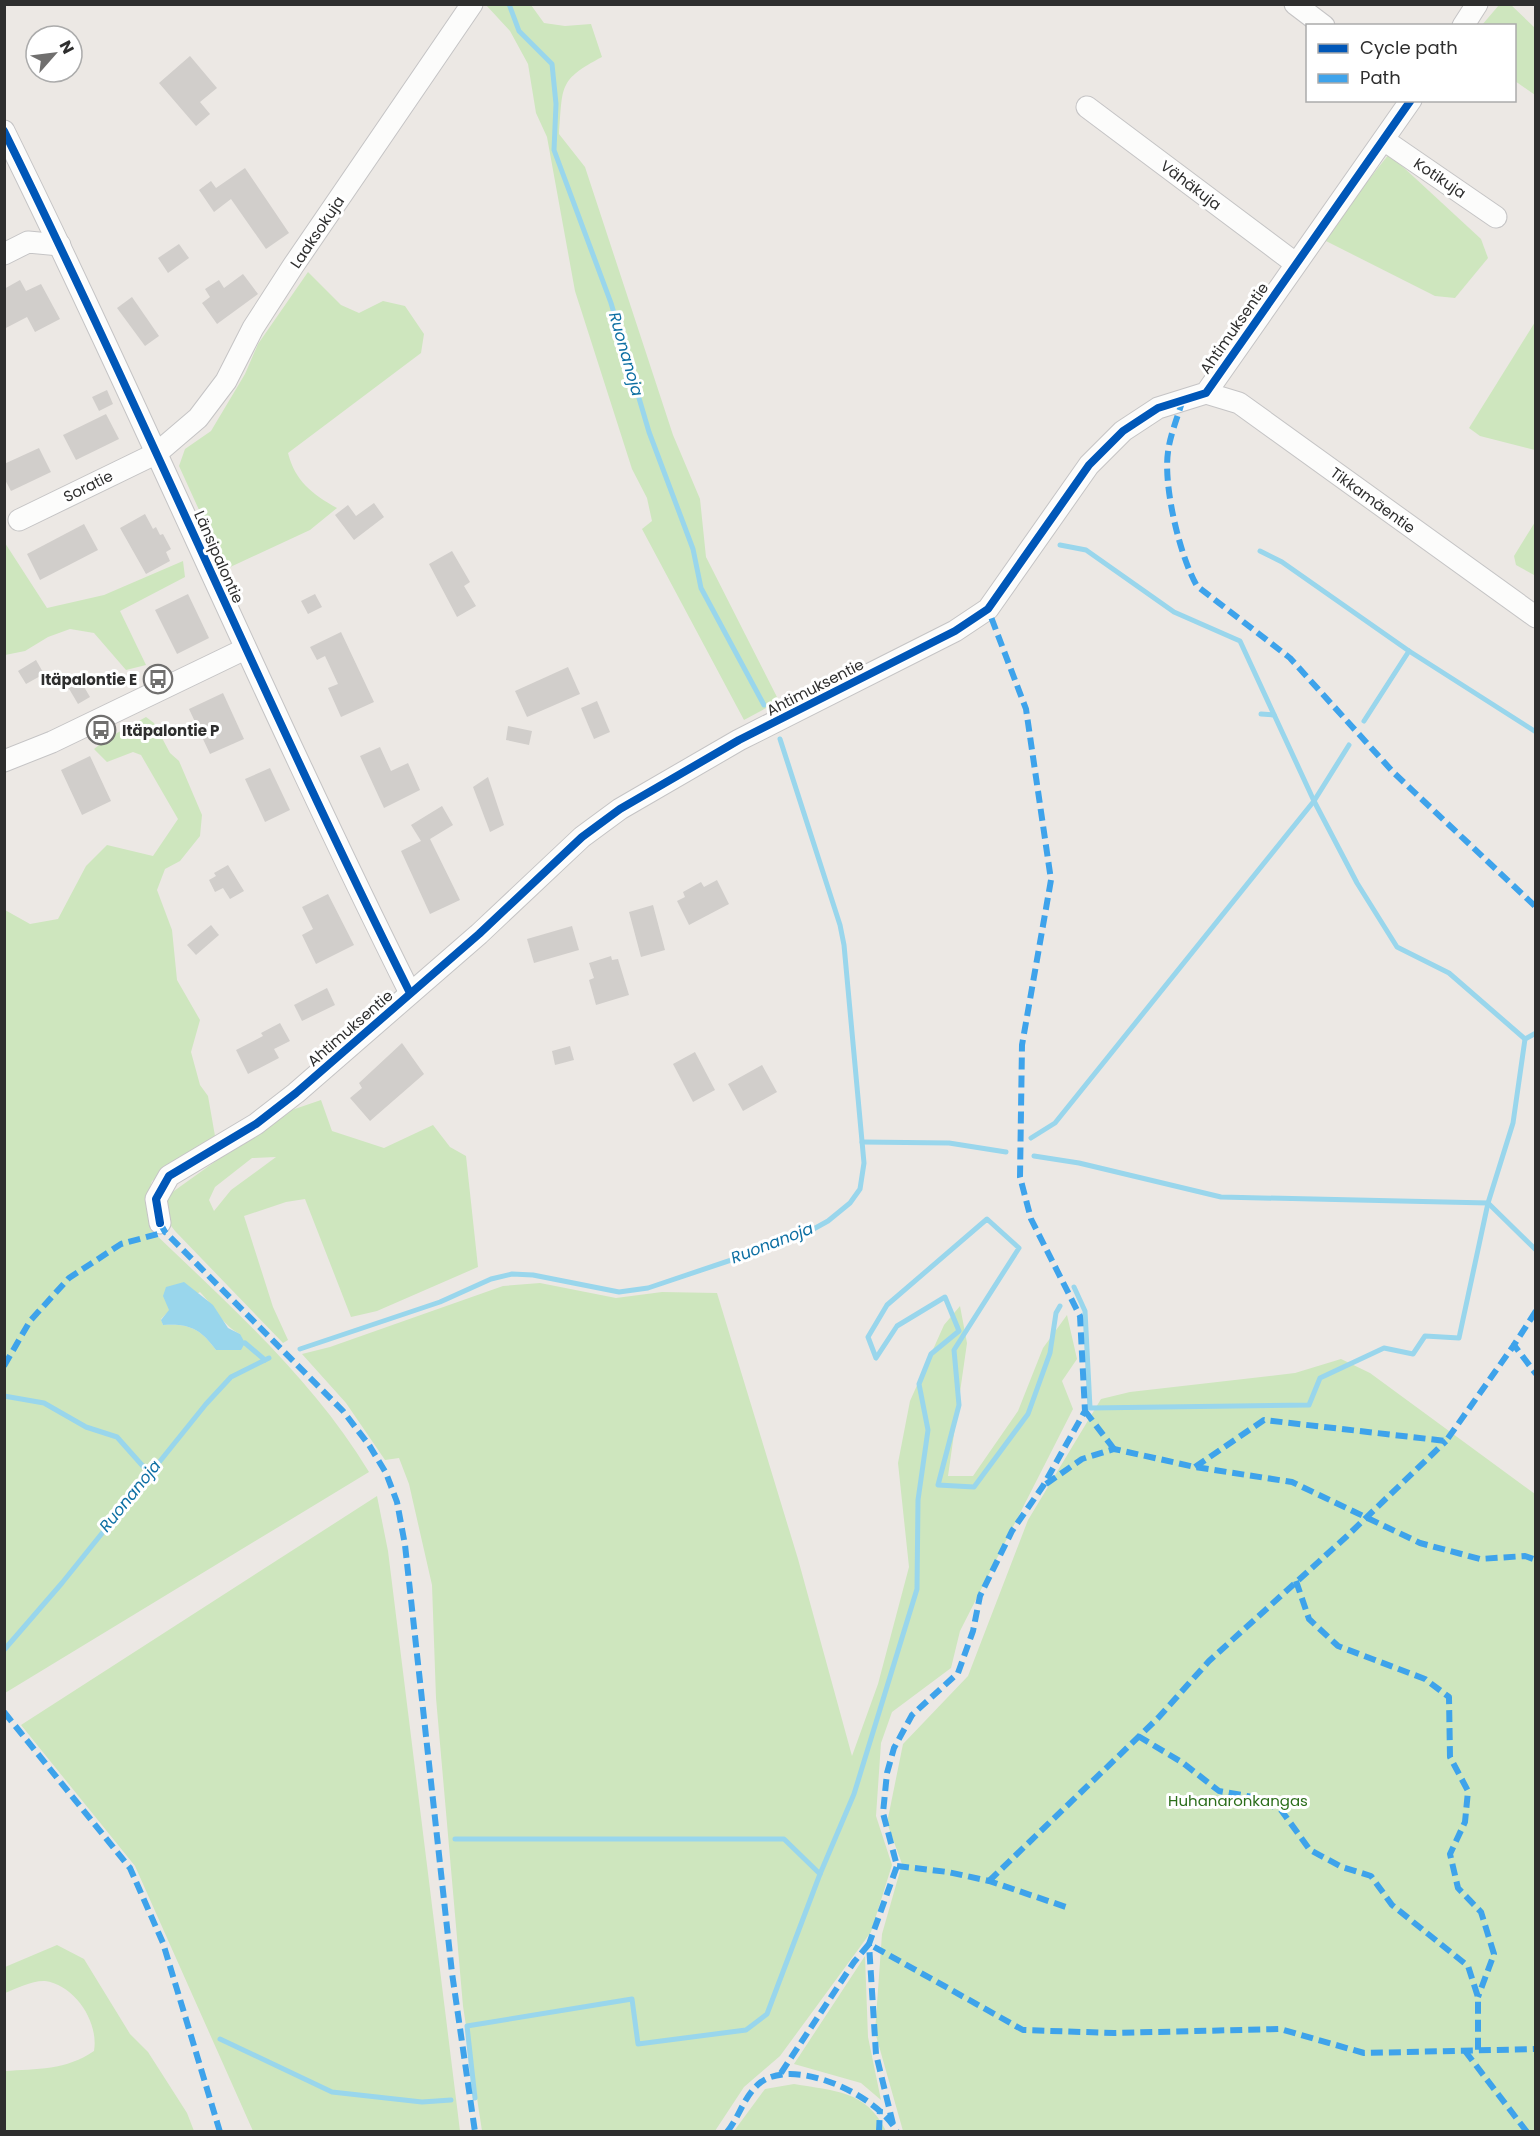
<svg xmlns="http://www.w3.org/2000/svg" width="1540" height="2136" font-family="Poppins,sans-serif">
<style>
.green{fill:#cee6be;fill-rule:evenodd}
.water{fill:#99d6ec}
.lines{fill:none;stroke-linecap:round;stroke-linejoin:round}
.stream{stroke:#99d6ec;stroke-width:5}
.building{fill:#d1cecb}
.minor-casing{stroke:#c5c4c5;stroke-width:23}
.minor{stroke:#fcfcfb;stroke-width:21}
.quiet{stroke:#3ea3eb;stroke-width:6;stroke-dasharray:12 6;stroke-linecap:butt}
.cycleway-casing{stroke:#fff;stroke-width:11}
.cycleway{stroke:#0057b8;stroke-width:8}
.labels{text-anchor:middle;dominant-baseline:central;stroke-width:6;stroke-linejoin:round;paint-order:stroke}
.street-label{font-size:15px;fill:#2e2e2e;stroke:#fff}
.poi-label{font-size:15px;font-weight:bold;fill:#2e2e2e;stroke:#fff;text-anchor:end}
.park-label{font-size:15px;fill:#2c6e1b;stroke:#fff}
.water-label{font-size:16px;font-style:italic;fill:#0d6fa3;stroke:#fff}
</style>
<rect width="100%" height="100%" fill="#ece8e4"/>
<g class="green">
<polygon points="1510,4 1535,28 1535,95 1515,81 1514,26 1482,25 1499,5"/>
<path d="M 486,5 L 531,5 L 544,23 L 565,26 L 591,24 L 602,57 C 558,80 563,86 559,134 L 585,167 L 673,435 L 700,499 L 706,557 L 779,701 L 744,720 L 642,529 L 652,521 L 647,498 L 632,469 L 575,291 L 547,137 L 536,113 L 528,64 L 510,31 Z"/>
<polygon points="1389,154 1481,239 1488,258 1455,298 1435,296 1322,239"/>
<path d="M 308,272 L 341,305 L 359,313 L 383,301 L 405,306 L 424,334 L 421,353 L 288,453 C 295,481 312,494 337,508 L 310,530 L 226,569 L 179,466 L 185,449 L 211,431 L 245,374 L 258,344 Z"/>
<polygon points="1535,322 1535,450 1480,436 1469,428"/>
<polygon points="1535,522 1536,575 1534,575 1516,565 1514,556"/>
<polygon points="5,543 47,608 104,595 183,561 185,577 120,611 146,665 126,670 94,633 70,629 48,637 25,651 5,655"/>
<path d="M 146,717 L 154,723 L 170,753 L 179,761 L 202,815 L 200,836 L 180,861 L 165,869 L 157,890 L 172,930 L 177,980 L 200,1020 L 191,1052 L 200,1085 L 208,1096 L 215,1136 L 152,1181 L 146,1201 L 150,1229 C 228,1304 313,1379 369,1472 L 5,1693 L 5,910 L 30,924 L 58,919 L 86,866 L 107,845 L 153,856 L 178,819 L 141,755 L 133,752 L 107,762 L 94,749 L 108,738 ZM 200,1292 C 214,1306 222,1325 240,1334 L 216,1350 C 201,1329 189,1323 163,1325 L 161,1319 L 170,1310 Z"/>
<path d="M 321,1100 L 332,1131 L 384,1148 L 433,1125 L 450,1147 L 466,1156 L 478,1267 L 377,1311 L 351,1317 L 305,1199 L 286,1202 L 244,1216 L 273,1307 L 288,1340 L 283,1343 L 175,1231 L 165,1218 L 167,1196 L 283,1113 ZM 276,1157 L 231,1190 L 214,1211 L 209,1200 L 215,1187 L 252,1158 Z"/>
<polygon points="540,1283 616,1298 662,1292 717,1293 798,1559 852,1756 878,1684 909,1567 898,1463 910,1401 944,1325 960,1306 967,1343 948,1476 973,1476 1018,1411 1043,1348 1067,1315 1077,1359 1062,1381 1073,1409 960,1631 951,1668 892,1712 881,1743 876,1816 892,1865 871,1932 780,2056 744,2087 715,2131 482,2131 463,2006 436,1698 432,1585 409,1484 399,1458 385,1460 346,1403 302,1354 330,1347 503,1286"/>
<polygon points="1341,1359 1370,1373 1535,1494 1535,2131 903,2131 875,2032 882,1934 902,1864 887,1823 903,1744 968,1676 1028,1520 1101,1399 1130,1392 1295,1373"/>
<polygon points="377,1496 388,1551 460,2131 253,2131 135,1866 21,1725"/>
<path d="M 57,1945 L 84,1959 L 130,2034 L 148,2052 L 187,2113 L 194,2131 L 5,2131 L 5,2071 C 36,2069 67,2070 94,2051 C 99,2022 75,1985 45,1981 C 34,1980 15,1989 5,1993 L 5,1967 Z"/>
<polygon points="865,1956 868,2037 881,2100 861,2083 794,2064"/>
<path d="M 794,2084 C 834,2091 866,2090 886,2131 L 734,2131 L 765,2089 Z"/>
</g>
<path class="water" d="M 184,1282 L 213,1305 L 228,1328 L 240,1334 L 245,1343 L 241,1350 L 216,1350 C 201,1329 189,1323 163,1325 L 161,1320 L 169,1310 L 163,1296 L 166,1287 Z"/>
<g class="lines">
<g class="stream">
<polyline points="509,4 519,31 552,64 556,104 554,150 611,303 649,432 693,549 701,588 764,705"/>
<polyline points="1060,545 1086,550 1174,612 1240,641 1314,801 1357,883 1397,947 1449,973 1525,1039"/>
<polyline points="1260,551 1282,562 1409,651 1536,732"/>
<polyline points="1261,714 1274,715"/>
<polyline points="1364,721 1409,651"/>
<polyline points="1031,1138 1055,1123 1314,801 1349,745"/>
<polyline points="862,1142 949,1143 1006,1152"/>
<polyline points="1034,1156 1079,1163 1221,1197 1488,1203 1536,1250"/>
<polyline points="1074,1287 1085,1311 1090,1408 1309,1405 1320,1378 1384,1348 1413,1354 1425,1336 1459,1338 1488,1203 1513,1123 1525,1039 1536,1033"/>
<polyline points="245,1343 265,1360"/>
<polyline points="300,1349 440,1302 491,1279 512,1274 533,1275 619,1292 648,1288 767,1248 810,1231 828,1221 850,1203 860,1189 864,1163 844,945 840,925 780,739"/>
<polyline points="4,1396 44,1403 86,1427 117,1437 149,1473"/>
<polyline points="4,1650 62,1583 206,1404 231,1377 269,1358"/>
<polyline points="455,1839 784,1839 820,1874"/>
<polyline points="220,2039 332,2092 422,2102 451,2100"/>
<polyline points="475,2098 467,2026 632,1999 638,2044 746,2030 767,2014 820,1874 854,1794 917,1589 918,1500 928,1430 919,1384 931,1354 959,1331 945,1297 897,1326 876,1358 868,1337 887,1305 987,1219 1019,1248 954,1350 959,1405 938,1485 974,1487 1028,1414 1050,1353 1056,1313 1060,1306"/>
</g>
</g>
<g class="building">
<polygon points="190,56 217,88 200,102 210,114 196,126 159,83"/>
<polygon points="245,168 289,233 266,249 231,199 214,212 199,190 211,181 216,188"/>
<polygon points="179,244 189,258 168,273 158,258"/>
<polygon points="243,274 258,294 217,324 202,303 210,297 205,289 219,280 224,288"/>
<polygon points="20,280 26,291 41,284 60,319 35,332 27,317 4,329 4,289"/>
<polygon points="132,297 159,336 145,346 117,308"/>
<polygon points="107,390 113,404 99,411 92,397"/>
<polygon points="106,414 119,439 76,460 63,435"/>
<polygon points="39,448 51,472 11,491 4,478 4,464"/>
<polygon points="374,503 384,517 354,540 335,515 348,505 356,516"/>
<polygon points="145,514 153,529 156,527 160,535 163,534 171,549 166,552 170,561 146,574 120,528"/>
<polygon points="84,524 98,550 40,580 27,554"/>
<polygon points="452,551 470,582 464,586 476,606 457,617 429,564"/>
<polygon points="188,594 209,638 177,654 155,610"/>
<polygon points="315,594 322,607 308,614 301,601"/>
<polygon points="341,632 374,702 341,717 328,688 338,684 325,656 317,660 310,647"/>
<polygon points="36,660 44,674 26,684 18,671"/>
<polygon points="568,667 580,694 527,717 515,691"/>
<polygon points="80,680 90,697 78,704 68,687"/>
<polygon points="223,693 244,739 210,754 189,709"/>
<polygon points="597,701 610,732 594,739 581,708"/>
<polygon points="508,726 532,731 529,745 506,740"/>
<polygon points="380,747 391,771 408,763 420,790 384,808 360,756"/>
<polygon points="90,756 111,801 82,815 61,770"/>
<polygon points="270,768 290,810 265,822 245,779"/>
<polygon points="488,777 504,825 490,832 473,787"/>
<polygon points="442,806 453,825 430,839 460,900 430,914 401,851 421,841 411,825"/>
<polygon points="228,865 244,891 230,899 223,888 215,892 209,880 216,876 214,873"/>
<polygon points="717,880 729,904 689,925 677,901 685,897 683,892 701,882 704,887"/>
<polygon points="328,894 354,945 316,964 302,935 313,929 302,907"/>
<polygon points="653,905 665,950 641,957 629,912"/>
<polygon points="211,925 219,935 196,955 187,945"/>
<polygon points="572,926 579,950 534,963 527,939"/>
<polygon points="611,956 612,960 618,959 629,995 596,1005 589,980 594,978 589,963"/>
<polygon points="327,988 335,1005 302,1021 294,1005"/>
<polygon points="280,1023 290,1041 274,1049 279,1058 248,1074 236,1050 263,1036 261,1033"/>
<polygon points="402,1043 424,1074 370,1121 350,1098 362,1088 359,1083"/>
<polygon points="570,1046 574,1060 555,1065 552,1051"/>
<polygon points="695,1052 715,1090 693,1102 673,1064"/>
<polygon points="762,1065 777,1092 743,1111 728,1084"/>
</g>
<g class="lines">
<g class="minor-casing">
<g id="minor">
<polyline points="1295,4 1324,26"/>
<polyline points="1463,26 1477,4"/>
<polyline points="1087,107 1295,263"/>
<path d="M 4,131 C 145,417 268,709 410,993"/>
<polyline points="1384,140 1496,217"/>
<polyline points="4,254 28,242 60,245"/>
<polyline points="1206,393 1239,403 1536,617"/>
<polyline points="19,520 157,453 198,418 226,381 253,328 293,266 472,4"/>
<polyline points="4,761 52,742 245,649"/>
<polyline points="160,1223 156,1199 169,1176 256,1124 296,1093 479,934 582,837 620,809 739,740 955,631 988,609 1089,465 1123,431 1158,408 1206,393 1411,100"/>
</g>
</g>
<use href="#minor" class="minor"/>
<g class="quiet">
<path d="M 1183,399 C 1178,416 1170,435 1168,452 C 1163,486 1180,557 1197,586 L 1290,658 L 1394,773 L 1536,907"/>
<polyline points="160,1223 165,1232 343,1411 369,1445 386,1473 397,1502 405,1545 452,1973 475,2132"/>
<polyline points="1536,1311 1514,1345 1536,1374"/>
<polyline points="4,1366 30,1321 69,1278 121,1244 165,1232"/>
<polyline points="1085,1411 1114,1449"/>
<polyline points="1195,1467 1264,1420 1446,1441 1514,1345"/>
<polyline points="1046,1484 1082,1459 1114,1449 1195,1467 1292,1482 1420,1543 1480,1559 1525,1556 1536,1560"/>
<polyline points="1296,1581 1309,1619 1338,1646 1425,1679 1449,1697 1450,1757 1468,1791 1465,1822 1450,1854 1458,1888 1481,1912 1494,1954 1478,1997"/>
<polyline points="4,1712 130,1868 163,1943 220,2132"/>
<polyline points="1138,1736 1183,1763 1219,1791 1253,1797 1281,1810 1310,1850 1342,1867 1371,1876 1392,1905 1468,1966 1478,1997 1478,2050"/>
<polyline points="897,1866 948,1872 989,1881 1069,1908"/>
<polyline points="989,1881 1158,1718 1209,1661 1346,1537 1446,1441"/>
<polyline points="1465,2051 1527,2132"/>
<polyline points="781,2073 854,1962 869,1944 1023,2030 1114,2033 1280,2029 1364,2053 1536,2049"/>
<polyline points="893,2124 876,2054 869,1944 897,1866 883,1813 887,1773 894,1748 912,1715 958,1673 973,1631 980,1596 1012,1531 1043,1486 1085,1411 1080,1316 1031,1219 1020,1177 1022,1045 1051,880 1026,709 988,609"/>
<path d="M 727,2132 C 740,2116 744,2095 761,2082 C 796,2057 879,2096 897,2132"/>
<polyline points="879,2132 880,2109"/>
</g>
<g class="cycleway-casing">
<g id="cycleway">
<path d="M 4,131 C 145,417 268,709 410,993"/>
<polyline points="160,1223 156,1199 169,1176 256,1124 296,1093 479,934 582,837 620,809 739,740 955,631 988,609 1089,465 1123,431 1158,408 1206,393 1411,100"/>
</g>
</g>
<use href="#cycleway" class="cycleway"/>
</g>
<defs>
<g id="bus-ring" transform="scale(1.5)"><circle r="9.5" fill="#fff" stroke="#706f6e" stroke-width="1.5"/><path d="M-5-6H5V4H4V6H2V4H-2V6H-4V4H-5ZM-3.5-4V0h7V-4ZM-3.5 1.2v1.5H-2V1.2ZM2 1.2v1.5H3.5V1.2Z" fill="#706f6e"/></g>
</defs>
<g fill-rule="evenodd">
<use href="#bus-ring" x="158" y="679"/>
<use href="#bus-ring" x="101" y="730"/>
</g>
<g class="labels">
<g class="street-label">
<text transform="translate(1440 178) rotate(34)">Kotikuja</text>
<text transform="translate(1191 185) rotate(37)">Vähäkuja</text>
<text transform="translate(317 232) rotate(-56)">Laaksokuja</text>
<text transform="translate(1234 328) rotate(-55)">Ahtimuksentie</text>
<text transform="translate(88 486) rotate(-26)">Soratie</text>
<text transform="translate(1373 500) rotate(36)">Tikkamäentie</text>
<text transform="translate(219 557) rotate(66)">Länsipalontie</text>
<text transform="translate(815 687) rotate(-27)">Ahtimuksentie</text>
<text transform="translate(350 1028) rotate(-41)">Ahtimuksentie</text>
</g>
<g class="poi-label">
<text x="137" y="679">Itäpalontie E</text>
<text x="122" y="730" text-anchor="start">Itäpalontie P</text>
</g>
<g class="park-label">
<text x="1238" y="1800">Huhanaronkangas</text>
</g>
<g class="water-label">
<text transform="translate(626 354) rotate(74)">Ruonanoja</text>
<text transform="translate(772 1243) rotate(-21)">Ruonanoja</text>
<text transform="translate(130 1496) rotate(-51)">Ruonanoja</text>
</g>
</g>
<rect width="1540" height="2136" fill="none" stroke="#2e2e2e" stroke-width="12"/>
<rect x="1306" y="24" width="210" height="78" fill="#ffffff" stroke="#ababab" stroke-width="1.5"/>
<rect x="1318" y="44" width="30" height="9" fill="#0057b8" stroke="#ababab" stroke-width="1.5"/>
<text x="1360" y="54" font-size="18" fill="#2e2e2e">Cycle path</text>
<rect x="1318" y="74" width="30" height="9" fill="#3ea3eb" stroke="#ababab" stroke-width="1.5"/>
<text x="1360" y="84" font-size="18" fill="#2e2e2e">Path</text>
<g transform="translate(54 54) rotate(62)"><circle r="28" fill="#ffffff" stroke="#ababab" stroke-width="1.5"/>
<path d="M0-4.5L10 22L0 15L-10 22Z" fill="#706f6e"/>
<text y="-9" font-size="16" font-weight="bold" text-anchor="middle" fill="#2e2e2e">N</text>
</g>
</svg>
